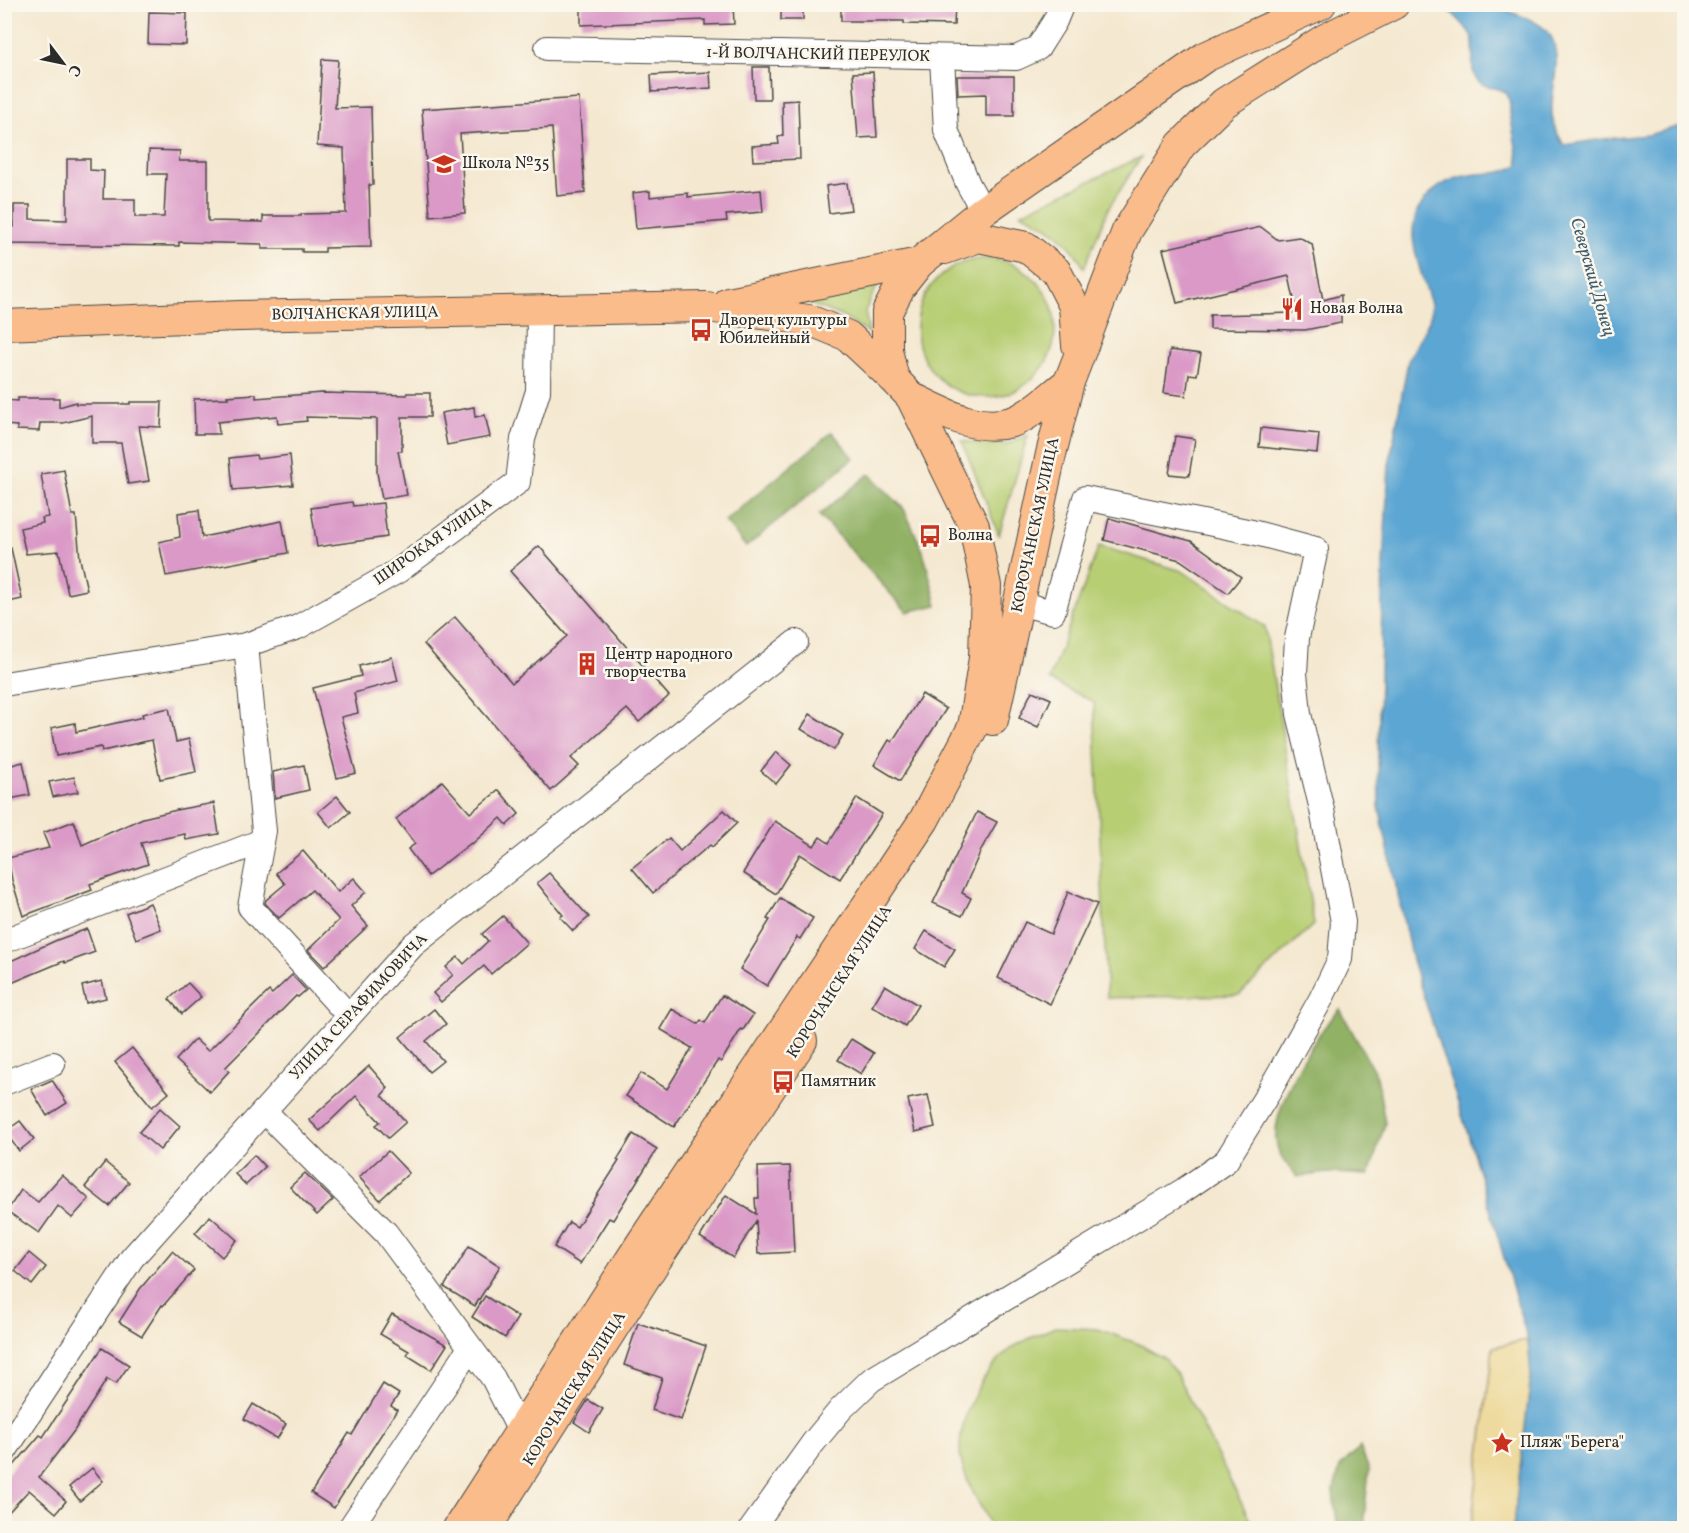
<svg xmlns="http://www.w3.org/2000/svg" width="1689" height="1533" font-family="Vollkorn,serif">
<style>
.green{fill:#b7ce73;stroke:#717c4f;stroke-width:1.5}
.forest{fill:#91b165;stroke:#5e6e48;stroke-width:1.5}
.sand{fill:#eeda9e;stroke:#8c8264;stroke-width:1.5}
.water{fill:#5ca6d3;stroke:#44687f;stroke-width:1.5}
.building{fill:#da99c7}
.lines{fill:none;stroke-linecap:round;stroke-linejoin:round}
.minor-casing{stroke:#494744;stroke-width:26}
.major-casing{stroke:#494744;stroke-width:32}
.minor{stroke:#fff;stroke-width:24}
.major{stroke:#fabc8b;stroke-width:30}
.labels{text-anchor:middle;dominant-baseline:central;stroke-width:5;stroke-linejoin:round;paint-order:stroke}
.street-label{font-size:16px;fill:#2b2b2b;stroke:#fbf7ec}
.poi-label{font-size:16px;fill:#2b2b2b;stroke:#fbf7ec;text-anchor:start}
.water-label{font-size:18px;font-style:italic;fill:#3f5c6e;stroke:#fbf7ec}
</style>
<rect width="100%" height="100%" fill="#fbf7ec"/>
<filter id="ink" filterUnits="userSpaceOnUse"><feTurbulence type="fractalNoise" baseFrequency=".0167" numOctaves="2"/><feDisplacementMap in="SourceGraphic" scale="12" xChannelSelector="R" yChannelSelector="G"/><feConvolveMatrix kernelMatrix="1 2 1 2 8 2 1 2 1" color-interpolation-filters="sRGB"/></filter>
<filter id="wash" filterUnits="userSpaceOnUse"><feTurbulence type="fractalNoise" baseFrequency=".008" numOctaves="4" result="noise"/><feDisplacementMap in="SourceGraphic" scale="24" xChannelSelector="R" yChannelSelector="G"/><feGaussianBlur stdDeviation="1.35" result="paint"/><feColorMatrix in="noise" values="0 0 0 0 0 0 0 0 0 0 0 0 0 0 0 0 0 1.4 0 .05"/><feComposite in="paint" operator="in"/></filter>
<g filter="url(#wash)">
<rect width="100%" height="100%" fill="#f4e8d0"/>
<g class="green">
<path d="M 1141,157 L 1108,209 L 1084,268 C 1069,238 1050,227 1021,213 Z"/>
<circle cx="986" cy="328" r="69"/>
<polygon points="879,282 865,311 869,333 841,316 805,302"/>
<polygon points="1028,435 999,535 962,441 984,444 1007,444"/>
<polygon points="1099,546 1182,571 1265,627 1314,924 1239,995 1107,998 1094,702 1049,680"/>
<path d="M 1055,1327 L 1098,1329 L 1139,1344 L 1165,1359 L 1177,1375 L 1254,1528 L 992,1528 C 982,1507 961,1476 960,1452 C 959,1415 985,1364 1017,1345 C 1029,1338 1042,1333 1055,1327 Z"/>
</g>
<g class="forest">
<polygon points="832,432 854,458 746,547 725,521"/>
<polygon points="869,474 904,509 923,551 937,605 907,612 819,515"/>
<path d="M 1340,1009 L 1377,1077 L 1385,1124 L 1369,1175 L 1327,1173 L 1298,1177 C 1290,1168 1280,1158 1277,1146 C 1269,1118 1301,1061 1317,1038 C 1323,1027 1333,1018 1340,1009 Z"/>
<polygon points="1360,1447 1369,1470 1364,1517 1367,1528 1338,1528 1333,1493 1340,1467"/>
</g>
<polygon class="sand" points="1528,1340 1531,1376 1513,1528 1471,1528 1493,1347"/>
<path class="water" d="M 1444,5 C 1459,4 1475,2 1490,4 C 1499,6 1508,11 1516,14 C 1543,23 1559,34 1556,66 C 1554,100 1544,114 1564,145 L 1603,139 L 1648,135 L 1684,125 L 1684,1528 L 1513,1528 L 1531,1376 L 1528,1340 L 1467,1131 L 1412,960 L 1379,807 L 1378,753 L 1383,564 L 1389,465 L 1408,361 L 1428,323 L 1431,314 L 1431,304 C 1425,284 1414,257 1413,236 C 1412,202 1440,179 1471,175 C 1491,172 1501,176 1519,164 L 1510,114 L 1510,104 L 1507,93 C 1499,87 1488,89 1480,83 C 1466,71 1477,51 1472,37 C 1466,24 1453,15 1444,5 Z"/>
<g id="blocks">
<g class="building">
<polygon points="581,4 733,4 734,24 705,25 705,20 581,25"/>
<rect x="781" y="4" width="22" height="16"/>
<polygon points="841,4 955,4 954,25 904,24 904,21 841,21"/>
<polygon points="149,12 187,13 186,45 148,44"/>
<polygon points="322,59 338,60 335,108 371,107 373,185 369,185 371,247 325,248 325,252 302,252 302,249 262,249 262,244 179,242 179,246 4,244 4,227 14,227 14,205 30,205 30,219 67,220 67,159 90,159 90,170 104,171 103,199 135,199 135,217 164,217 166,174 148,174 149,150 180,151 179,161 208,161 208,221 263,222 263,216 301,216 301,214 346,213 344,148 317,146"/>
<polygon points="753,67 769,67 770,99 754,99"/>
<polygon points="710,72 711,88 652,92 651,75"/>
<polygon points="873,72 877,137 858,138 853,73"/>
<polygon points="957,76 1014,76 1014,116 986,116 986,94 958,95"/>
<polygon points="579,98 585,193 557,196 552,128 460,134 465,213 430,216 422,109"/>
<polygon points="798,100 800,159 753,161 752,146 779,144 778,137 783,136 782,101"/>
<polygon points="847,183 851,210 829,213 826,186"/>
<polygon points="761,190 763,212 726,215 727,221 636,229 633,193 650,191 650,197 688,193 688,197"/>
<polygon points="1261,227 1278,240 1299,237 1312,244 1323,300 1341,295 1341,323 1305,330 1210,329 1210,315 1297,313 1289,276 1177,303 1163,249"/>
<polygon points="1170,350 1201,354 1197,375 1189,374 1186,396 1164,393"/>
<polygon points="322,393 407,395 407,393 430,393 430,417 402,417 402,451 398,451 407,495 382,499 377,473 377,419 306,417 307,421 278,424 277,416 218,422 219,434 195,434 194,399 228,398 227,396 256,394 256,398"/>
<polygon points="18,398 59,398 59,407 76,402 76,404 130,404 130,402 162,402 161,427 139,426 149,481 128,484 121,443 92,443 92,416 63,423 40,423 39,431 17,430 17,426 4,425 4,400 18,401"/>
<polygon points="474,407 475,417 485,415 490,437 447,445 441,413"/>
<polygon points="1261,428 1319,434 1317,453 1259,447"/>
<polygon points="1175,436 1195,439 1189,476 1169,474"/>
<polygon points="256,455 257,459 290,455 293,485 233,490 230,458"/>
<polygon points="64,470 72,515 76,515 80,559 87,590 68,594 59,551 26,554 20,528 43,523 42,518 48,517 41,474"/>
<polygon points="352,502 353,506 383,503 387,537 317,547 311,508"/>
<polygon points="199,510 202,537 282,521 288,553 166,576 159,542 180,537 178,513"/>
<polygon points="1109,518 1191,541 1241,577 1228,593 1180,560 1104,540"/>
<polygon points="539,546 669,696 639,722 627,709 571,758 579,766 551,791 424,644 455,617 512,683 567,636 510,571"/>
<polygon points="4,548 11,548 22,599 4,603"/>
<polygon points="392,657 398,681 354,693 358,713 341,717 356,773 337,778 313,688 361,676 359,666"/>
<polygon points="1032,691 1051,699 1038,727 1019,718"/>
<polygon points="922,694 946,709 900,781 874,765 889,740 892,742"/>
<polygon points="169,708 176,742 189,739 196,772 160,779 152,740 102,751 101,747 56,756 51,728 75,723 76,732 143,717 142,714"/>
<polygon points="810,714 843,735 834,750 801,729"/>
<polygon points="776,752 791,765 776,784 761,771"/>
<polygon points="23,762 30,795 4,800 4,767"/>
<polygon points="304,765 309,790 275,798 273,772"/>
<polygon points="74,777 78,792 53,797 49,782"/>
<polygon points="442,781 470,813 499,790 519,814 507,825 501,818 472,844 471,843 428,876 408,849 415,844 396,819"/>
<polygon points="337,796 350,812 331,828 318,812"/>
<polygon points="857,798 882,814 840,879 800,854 776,894 743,873 775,821 814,846 820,837 829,843"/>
<polygon points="214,803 219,834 186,840 185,834 141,843 148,864 90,884 92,890 23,916 12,880 8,858 49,848 43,833 74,821 82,845 143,818 181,809"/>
<polygon points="724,810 737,823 712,847 710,845 653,893 632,868 669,838 680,851"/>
<polygon points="977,812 997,822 982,848 962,893 971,898 962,916 933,903"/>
<polygon points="303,851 338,892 354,878 366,892 351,906 368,926 324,967 308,950 339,920 312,890 279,918 265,903 266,900 285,884 276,873"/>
<polygon points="549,873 589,917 573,931 560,917 563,915 537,883"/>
<polygon points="1068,892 1097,904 1050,1004 998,978 1025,922 1051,934"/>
<polygon points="780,898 813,918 800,939 797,937 767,986 740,969 770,920 767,919"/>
<polygon points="150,903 161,929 136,939 126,913"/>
<polygon points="503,916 527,943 491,974 484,966 441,1002 433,993 453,975 446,967 458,957 464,964 488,941 482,934"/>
<polygon points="87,929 95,952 65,963 64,961 4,986 4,964 57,940"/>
<polygon points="926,931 955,949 944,967 915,949"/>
<polygon points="292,975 306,990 298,997 296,996 225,1068 229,1071 210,1092 176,1060 195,1039 208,1051 269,991 272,994"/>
<polygon points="102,981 106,998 86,1003 82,986"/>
<polygon points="188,983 201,997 182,1014 169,999"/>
<polygon points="885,985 918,1005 905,1026 872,1006"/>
<polygon points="722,995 753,1015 743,1030 741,1029 721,1062 718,1060 674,1127 626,1096 641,1073 667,1089 692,1048 660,1029 672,1009 698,1024 701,1020 705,1023"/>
<polygon points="434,1009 446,1024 426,1041 443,1061 429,1072 400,1037"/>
<polygon points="851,1039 874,1053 861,1074 838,1060"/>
<polygon points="132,1048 169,1093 152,1107 115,1062"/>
<polygon points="369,1066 388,1088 382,1095 406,1122 388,1138 376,1125 380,1122 356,1096 320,1131 309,1120"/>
<polygon points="52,1080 67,1103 47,1116 31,1089"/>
<polygon points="928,1095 935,1127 915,1132 908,1099"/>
<polygon points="160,1108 180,1126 160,1150 139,1132"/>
<polygon points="20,1121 34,1139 19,1151 5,1132"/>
<polygon points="633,1134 657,1149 613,1220 609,1218 580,1264 554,1247 569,1222 577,1227 619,1161 617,1160"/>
<polygon points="388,1151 409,1173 380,1200 359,1177"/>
<polygon points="254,1155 265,1167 246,1185 235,1174"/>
<polygon points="105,1162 129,1182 109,1206 85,1187"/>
<polygon points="790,1166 794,1252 758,1254 756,1221 733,1258 700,1237 726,1195 756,1214 755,1198 759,1198 758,1167"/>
<polygon points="305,1173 333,1200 317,1215 290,1187"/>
<polygon points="62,1175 89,1199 72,1218 58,1206 39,1233 7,1211 21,1190 38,1202"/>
<polygon points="210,1216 237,1240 222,1257 195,1233"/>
<polygon points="469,1246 500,1266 475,1306 444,1287"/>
<polygon points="172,1251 194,1270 163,1306 162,1305 142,1336 119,1322 140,1289"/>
<polygon points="29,1253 46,1267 32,1285 15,1271"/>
<polygon points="485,1296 518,1317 505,1338 472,1317"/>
<polygon points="392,1314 447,1345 431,1370 407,1355 409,1351 380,1334"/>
<polygon points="638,1323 706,1346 681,1420 652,1410 662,1378 624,1365"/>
<polygon points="102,1348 129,1365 116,1384 107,1379 74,1431 39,1477 66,1501 56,1513 29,1490 4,1517 4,1477 40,1435 43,1437"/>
<polygon points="383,1384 399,1394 391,1406 397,1410 334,1508 311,1493 349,1433 352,1435"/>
<polygon points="588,1400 603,1409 589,1432 574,1422"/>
<polygon points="253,1404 286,1424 277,1439 244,1419"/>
<polygon points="92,1468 103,1481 80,1501 69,1487"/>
</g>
</g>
</g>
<g filter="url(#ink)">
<use href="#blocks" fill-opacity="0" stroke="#494744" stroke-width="1.5"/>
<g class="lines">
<g class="minor-casing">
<g id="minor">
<polyline points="547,48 1016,58 1038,48 1055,21 1062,4"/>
<polyline points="942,58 946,130 968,184 983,211"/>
<polyline points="246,645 264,831 250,907 349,1016"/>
<polyline points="4,684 246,645 298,627 398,571 518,482 523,439 538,391 539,309"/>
<polyline points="9,939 262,841"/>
<polyline points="4,1083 53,1064"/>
<polyline points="264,1111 386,1233 493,1378 520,1431"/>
<polyline points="4,1452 132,1258 413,945 796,642"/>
<polyline points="350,1528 470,1348"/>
<polyline points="752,1528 813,1443 841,1409 871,1380 1184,1190 1226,1161 1267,1095 1321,999 1340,959 1343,922 1322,810 1299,714 1295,673 1297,638 1316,549 1252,532 1085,498 1053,612 1018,603"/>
</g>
</g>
<g class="major-casing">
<g id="major">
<polyline points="945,249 979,237 1026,247 1056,271 1074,306 1077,345"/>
<polyline points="728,302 919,263"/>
<polyline points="4,325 239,316 706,307 809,320 848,336 894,379 911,397 974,526 986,586 984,658 973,727 924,820 640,1245 458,1528"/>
<polyline points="894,379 887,350 887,312 900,287 919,263 983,211 1205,57 1321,4"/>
<path d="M 911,397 C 942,412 976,432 1012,422 C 1029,417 1054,393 1069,382"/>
<polyline points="993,720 1051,454 1069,382 1127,231 1181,145 1224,103 1325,39 1394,4"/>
<polyline points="486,1528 657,1259 802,1041"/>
</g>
</g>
<use href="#minor" class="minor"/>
<use href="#major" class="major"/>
</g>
</g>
<defs>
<g id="school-bare" transform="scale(1.8)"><path d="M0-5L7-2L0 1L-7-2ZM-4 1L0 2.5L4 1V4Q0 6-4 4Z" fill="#c8321e" stroke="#fbf7ec" stroke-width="2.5" paint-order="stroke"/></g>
<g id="restaurant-bare" transform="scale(1.8)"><path d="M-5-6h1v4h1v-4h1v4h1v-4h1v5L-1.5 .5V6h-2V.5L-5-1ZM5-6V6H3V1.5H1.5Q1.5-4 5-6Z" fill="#c8321e" stroke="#fbf7ec" stroke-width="2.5" paint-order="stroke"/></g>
<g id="bus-bare" transform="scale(1.8)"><path d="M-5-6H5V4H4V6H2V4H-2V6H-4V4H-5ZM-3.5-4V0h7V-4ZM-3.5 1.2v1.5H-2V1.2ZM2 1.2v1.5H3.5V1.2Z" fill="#c8321e" stroke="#fbf7ec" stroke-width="2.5" paint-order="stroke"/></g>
<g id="building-bare" transform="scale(1.8)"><path d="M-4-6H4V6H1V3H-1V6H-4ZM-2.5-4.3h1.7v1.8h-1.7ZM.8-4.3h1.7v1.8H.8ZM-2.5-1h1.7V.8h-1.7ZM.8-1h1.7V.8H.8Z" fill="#c8321e" stroke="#fbf7ec" stroke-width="2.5" paint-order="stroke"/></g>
<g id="sight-bare" transform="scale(1.8)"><path d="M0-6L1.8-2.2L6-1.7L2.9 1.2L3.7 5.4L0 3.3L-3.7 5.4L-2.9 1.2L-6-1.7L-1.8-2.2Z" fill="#c8321e" stroke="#fbf7ec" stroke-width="2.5" paint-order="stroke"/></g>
</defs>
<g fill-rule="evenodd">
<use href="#school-bare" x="444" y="164"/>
<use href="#restaurant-bare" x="1292" y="309"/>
<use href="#bus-bare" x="701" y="330"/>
<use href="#bus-bare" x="930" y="536"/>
<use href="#building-bare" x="587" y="664"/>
<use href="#bus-bare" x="783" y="1082"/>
<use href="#sight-bare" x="1502" y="1443"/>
</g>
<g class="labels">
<g class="street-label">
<text transform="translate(818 55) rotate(1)">1-Й ВОЛЧАНСКИЙ ПЕРЕУЛОК</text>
<text transform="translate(355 314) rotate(-1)">ВОЛЧАНСКАЯ УЛИЦА</text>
<text transform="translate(1036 525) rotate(-78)">КОРОЧАНСКАЯ УЛИЦА</text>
<text transform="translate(433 542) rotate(-35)">ШИРОКАЯ УЛИЦА</text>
<text transform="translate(840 982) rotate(-57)">КОРОЧАНСКАЯ УЛИЦА</text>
<text transform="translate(359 1007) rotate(-47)">УЛИЦА СЕРАФИМОВИЧА</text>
<text transform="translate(575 1389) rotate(-58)">КОРОЧАНСКАЯ УЛИЦА</text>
</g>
<g class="poi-label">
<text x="462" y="164">Школа №35</text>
<text x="1310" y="309">Новая Волна</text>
<text x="719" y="321">Дворец культуры<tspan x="719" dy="18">Юбилейный</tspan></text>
<text x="948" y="536">Волна</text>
<text x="605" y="655">Центр народного<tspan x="605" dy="18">творчества</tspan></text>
<text x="801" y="1082">Памятник</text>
<text x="1520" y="1443">Пляж "Берега"</text>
</g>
<g class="water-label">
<text transform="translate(1592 277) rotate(74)">Северский Донец</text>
</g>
</g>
<rect width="1689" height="1533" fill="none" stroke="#fbf7ec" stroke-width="24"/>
<g transform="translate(63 63) rotate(122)" stroke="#fbf7ec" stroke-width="4.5" paint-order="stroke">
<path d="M0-4.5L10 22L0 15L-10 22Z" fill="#2b2b2b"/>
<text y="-9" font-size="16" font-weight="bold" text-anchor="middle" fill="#2b2b2b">С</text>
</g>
</svg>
